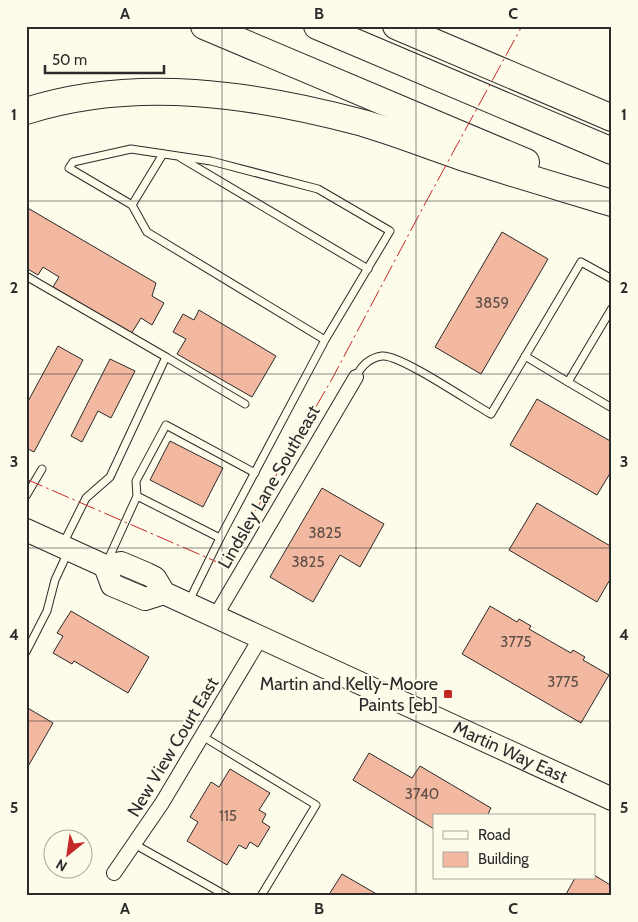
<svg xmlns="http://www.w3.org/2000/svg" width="638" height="922" font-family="Cabin,sans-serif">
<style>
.building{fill:#f2b8a0;stroke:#2b2b2b}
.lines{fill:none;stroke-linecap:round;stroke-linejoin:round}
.service-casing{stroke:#2b2b2b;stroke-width:9}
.minor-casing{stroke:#2b2b2b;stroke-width:16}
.primary-casing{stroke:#2b2b2b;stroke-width:24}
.motorway-casing{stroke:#2b2b2b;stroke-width:28}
.service{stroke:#fdfbea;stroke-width:7}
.minor{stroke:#fdfbea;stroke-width:14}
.primary{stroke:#fdfbea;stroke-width:22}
.motorway{stroke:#fdfbea;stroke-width:26}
.power{stroke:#c62828;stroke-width:1;stroke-dasharray:18 4 2.5 4;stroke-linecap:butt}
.grid{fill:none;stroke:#2b2b2b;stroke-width:1;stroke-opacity:0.55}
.poi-dot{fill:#c62828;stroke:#fdfbea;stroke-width:2}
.labels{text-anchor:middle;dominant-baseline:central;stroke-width:4;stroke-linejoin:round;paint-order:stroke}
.number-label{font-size:15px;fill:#5d4e48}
.street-label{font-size:18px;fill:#2b2b2b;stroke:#fdfbea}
.poi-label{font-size:18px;fill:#2b2b2b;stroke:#fdfbea;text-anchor:end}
.neatline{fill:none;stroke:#2b2b2b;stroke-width:2}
.grid-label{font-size:16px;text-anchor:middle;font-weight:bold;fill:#2b2b2b}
</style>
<rect width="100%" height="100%" fill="#fdfbea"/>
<g class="building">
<polygon points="26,207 156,283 152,296 164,303 152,325 141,318 131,334 53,287 59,277 43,267 38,275 26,268"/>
<polygon points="502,232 548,259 481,374 435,347"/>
<polygon points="199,310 276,356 252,397 177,354 186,339 173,332 183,314 194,320"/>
<polygon points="58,346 83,360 34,452 26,448 26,405"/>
<polygon points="110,359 135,371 111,418 98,411 82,442 71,436"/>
<polygon points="537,399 612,442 612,470 597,495 510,445"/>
<polygon points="170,441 223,468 203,507 150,480"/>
<polygon points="322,488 384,524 360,567 340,555 313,602 270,577"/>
<polygon points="537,503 612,547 612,576 597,602 509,550"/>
<polygon points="490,606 517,622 519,619 531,626 529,629 571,653 573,650 585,657 583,660 609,675 581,723 462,654"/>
<polygon points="71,611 149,657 128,693 74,661 72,664 53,653 63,636 57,633"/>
<polygon points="26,707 53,723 26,770"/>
<polygon points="369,753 412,778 420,766 491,808 487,816 434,816 434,829 353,780"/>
<polygon points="230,769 270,793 259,810 266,814 262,822 270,827 258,847 250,842 246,849 239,845 227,865 187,841 198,822 190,817 211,782 219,787"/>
<polygon points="342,874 380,896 335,896 330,893"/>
<polygon points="594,875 612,886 612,896 565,896 575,878 594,878"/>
</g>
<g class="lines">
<g class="service-casing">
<g id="service">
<polyline points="181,158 368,269"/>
<polyline points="132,205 163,154"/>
<polyline points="26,276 166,357 110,477 86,498 63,544"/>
<polyline points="525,356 568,382 612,308"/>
<polyline points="166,357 245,404"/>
<path d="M 356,377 C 361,366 369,358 382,356 C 400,354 471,403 491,414 L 581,262 L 612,279"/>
<polyline points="568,382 612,408"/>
<polyline points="26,496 42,469"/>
<polyline points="137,496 220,538 189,601"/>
<polyline points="220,538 325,340 390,231 318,189 211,161 131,149 73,162 69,168 132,205 147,232 325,340"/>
<polyline points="107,562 137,496 136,481 166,425 255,473"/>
<polyline points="26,652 47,611 55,580 68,552"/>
<polyline points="202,736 316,805 261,896"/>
<polyline points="134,844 227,896"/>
</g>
</g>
<g class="minor-casing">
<g id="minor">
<polyline points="215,617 356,377"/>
<polyline points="114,873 162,803 261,637"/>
</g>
</g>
<g class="primary-casing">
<g id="primary">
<path id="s1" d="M 26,530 L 105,566 L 121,563 L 147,574 L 155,578 L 164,593 L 612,799"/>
<polyline points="105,566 112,585 145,599 164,593"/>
</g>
</g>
<g class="motorway-casing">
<g id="motorway">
<polyline points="204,26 526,162"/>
<polyline points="317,26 612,151"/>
<polyline points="396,26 612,118"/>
<path d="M 26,111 C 136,76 254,94 363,123 C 400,134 437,149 474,161 C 520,176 566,189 612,203"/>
</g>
</g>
<use href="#service" class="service"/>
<use href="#minor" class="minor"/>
<use href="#primary" class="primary"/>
<use href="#motorway" class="motorway"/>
<polyline class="power" points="26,479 224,565 332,379 427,200 522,26"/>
</g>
<path class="grid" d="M 222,26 L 222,896M 416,26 L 416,896M 26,201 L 612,201M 26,374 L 612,374M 26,548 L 612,548M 26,721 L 612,721"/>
<rect class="poi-dot" x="443" y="689" width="10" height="10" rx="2.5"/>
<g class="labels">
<g class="number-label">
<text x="492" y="303">3859</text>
<text x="325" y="533">3825</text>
<text x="308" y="562">3825</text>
<text x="516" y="642">3775</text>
<text x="563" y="682">3775</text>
<text x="422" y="794">3740</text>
<text x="228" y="816">115</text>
</g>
<g class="street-label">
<text transform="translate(269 487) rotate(-60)">Lindsley Lane Southeast</text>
<text transform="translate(173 747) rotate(-59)">New View Court East</text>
<text stroke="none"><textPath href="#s1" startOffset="539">Martin Way East</textPath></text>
</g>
<g class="poi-label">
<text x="438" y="684">Martin and Kelly-Moore<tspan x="438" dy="21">Paints [eb]</tspan></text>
</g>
</g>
<rect width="638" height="922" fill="none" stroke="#fdfbea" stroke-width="55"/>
<rect x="433" y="814" width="162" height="65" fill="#fdfbea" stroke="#a9a89e"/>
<rect x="443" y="831" width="25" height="8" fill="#fdfbea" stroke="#a9a89e"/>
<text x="478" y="840" font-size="15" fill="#2b2b2b">Road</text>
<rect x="443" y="852" width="25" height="15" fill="#f2b8a0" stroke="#a9a89e"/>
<text x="478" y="864" font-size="15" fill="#2b2b2b">Building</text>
<g transform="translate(68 854) rotate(210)"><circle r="24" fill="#fdfbea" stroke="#a9a89e"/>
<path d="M0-4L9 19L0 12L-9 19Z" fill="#c62828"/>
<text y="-8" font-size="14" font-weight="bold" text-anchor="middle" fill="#2b2b2b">N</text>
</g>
<path d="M45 65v8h119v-8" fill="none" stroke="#2b2b2b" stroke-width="2.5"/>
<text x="52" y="65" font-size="15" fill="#2b2b2b" stroke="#fdfbea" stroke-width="4" paint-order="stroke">50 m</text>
<rect x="28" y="28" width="582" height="866" class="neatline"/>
<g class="grid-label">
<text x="125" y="19">A</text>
<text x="319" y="19">B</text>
<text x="513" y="19">C</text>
<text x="14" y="120">1</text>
<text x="624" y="120">1</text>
<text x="14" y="293">2</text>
<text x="624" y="293">2</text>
<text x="14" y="467">3</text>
<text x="624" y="467">3</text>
<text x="14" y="640">4</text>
<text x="624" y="640">4</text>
<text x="14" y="813">5</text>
<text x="624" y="813">5</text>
<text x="125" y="914">A</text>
<text x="319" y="914">B</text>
<text x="513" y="914">C</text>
</g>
</svg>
